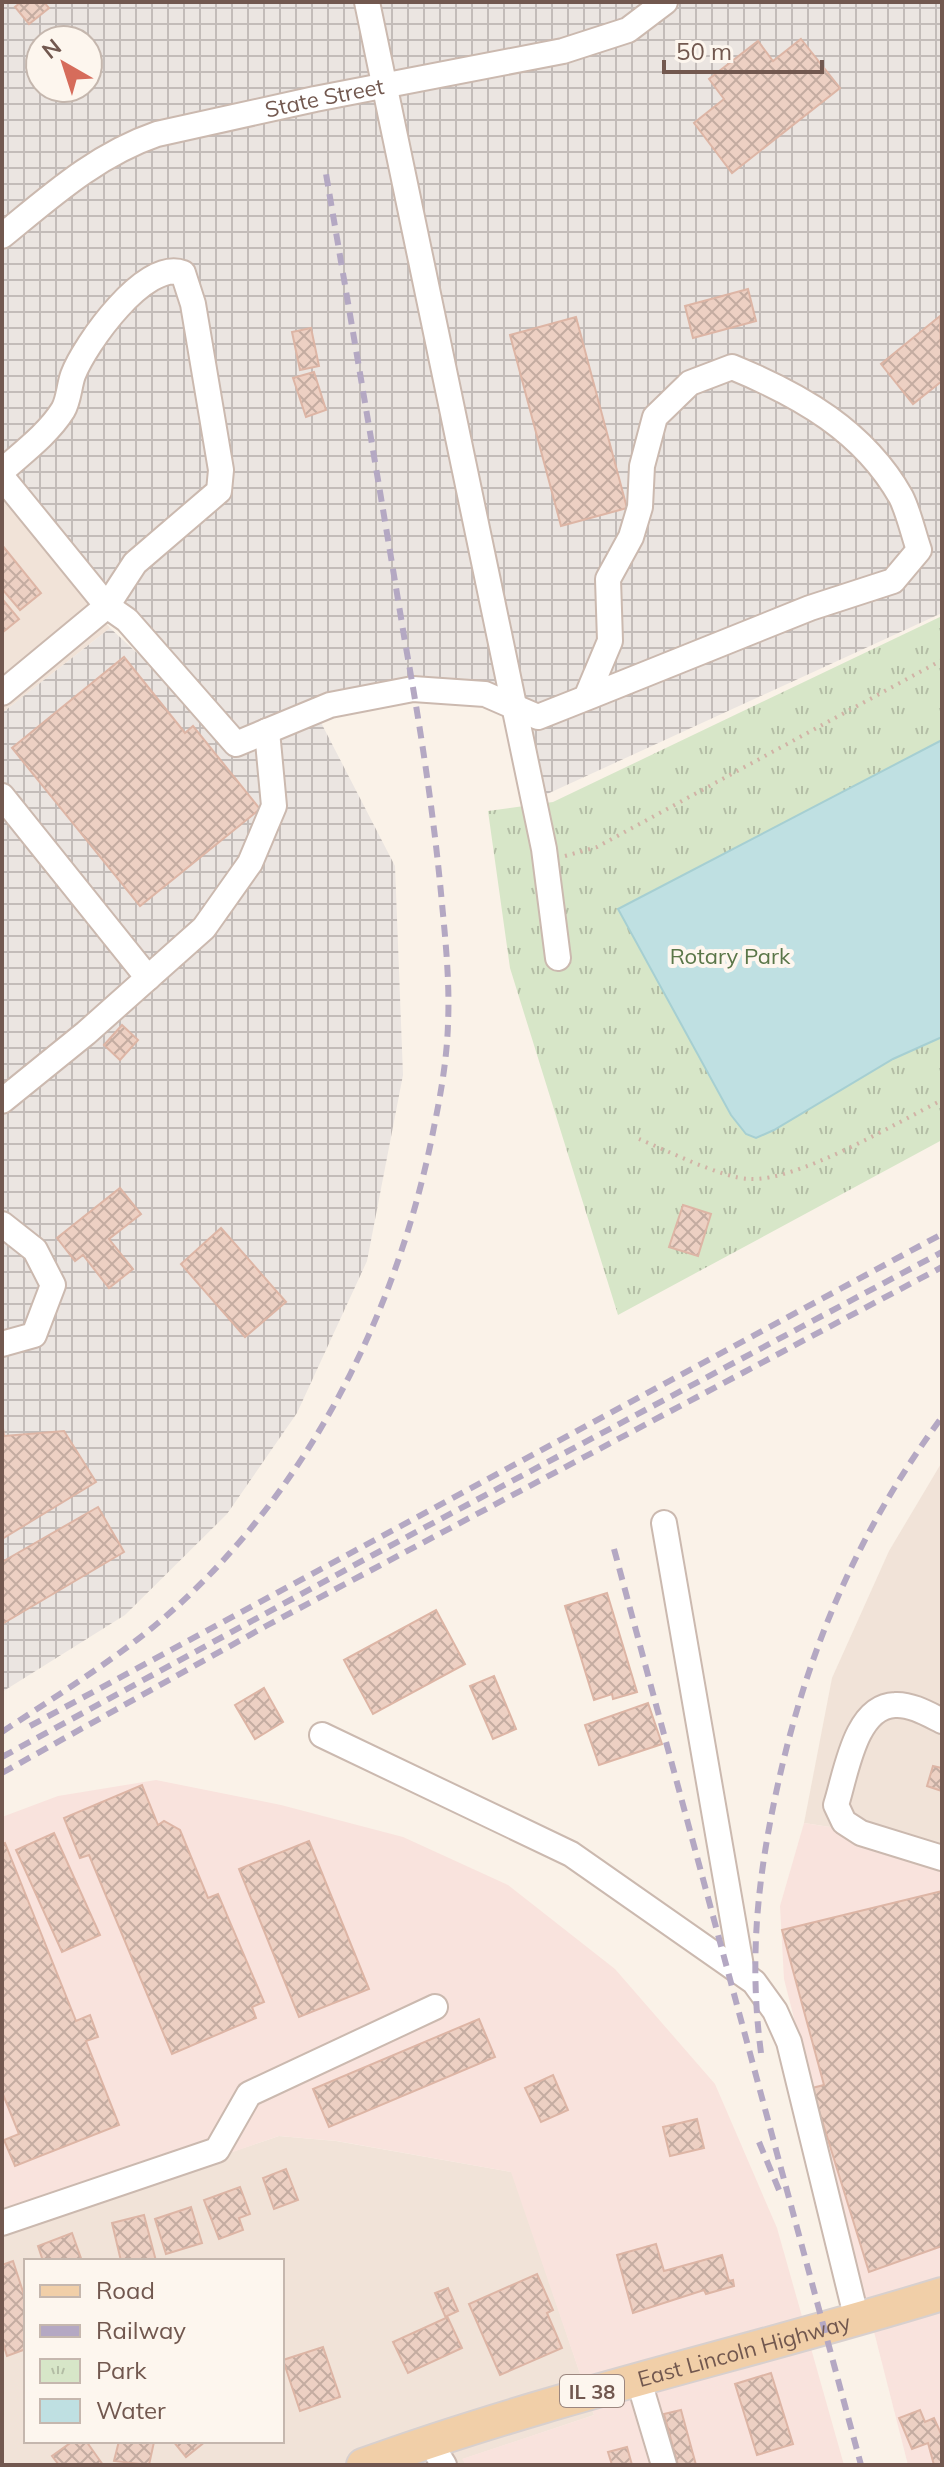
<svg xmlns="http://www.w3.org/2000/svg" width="944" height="2467" font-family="Mulish,sans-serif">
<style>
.residential{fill:#f1e3d8;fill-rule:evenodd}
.commercial{fill:#f9e3dd}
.industrial{fill:url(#industrial-grid);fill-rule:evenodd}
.park{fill:url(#park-tufts)}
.water{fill:#bfe0e2;stroke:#a6cfd2;stroke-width:2}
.building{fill:url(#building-cross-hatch);stroke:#ddb5a5;stroke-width:2}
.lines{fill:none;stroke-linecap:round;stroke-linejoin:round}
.minor-casing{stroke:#cbb9af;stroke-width:28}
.major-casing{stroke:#d8d0ce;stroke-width:36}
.path{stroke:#d1b3a6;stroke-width:4;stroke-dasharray:2 6;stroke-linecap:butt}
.minor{stroke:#fff;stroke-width:24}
.major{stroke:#f1cfa8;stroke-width:32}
.rail{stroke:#b4a8c3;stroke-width:6;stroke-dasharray:12 8;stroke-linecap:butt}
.labels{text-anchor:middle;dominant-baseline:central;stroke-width:8;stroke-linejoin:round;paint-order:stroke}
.shield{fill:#fdf6ee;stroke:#9c877f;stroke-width:2}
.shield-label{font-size:20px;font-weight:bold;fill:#72584f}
.street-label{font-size:22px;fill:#72584f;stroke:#fdf6ee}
.park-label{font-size:22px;fill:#5a7648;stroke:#fdf6ee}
</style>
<defs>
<pattern id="industrial-grid" width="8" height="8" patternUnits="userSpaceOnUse" patternTransform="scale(2)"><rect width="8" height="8" fill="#ebe5e1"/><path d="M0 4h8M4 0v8" fill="none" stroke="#c3bcb9"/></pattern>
<pattern id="park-tufts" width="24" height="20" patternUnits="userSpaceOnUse" patternTransform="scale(2)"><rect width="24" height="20" fill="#d7e6c8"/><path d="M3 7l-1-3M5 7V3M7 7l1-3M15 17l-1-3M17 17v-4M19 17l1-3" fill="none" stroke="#b3bda5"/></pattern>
<pattern id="building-cross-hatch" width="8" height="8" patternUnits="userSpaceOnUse" patternTransform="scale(2)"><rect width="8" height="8" fill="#edd0c3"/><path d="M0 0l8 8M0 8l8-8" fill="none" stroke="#c4aca1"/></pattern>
</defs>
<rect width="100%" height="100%" fill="#faf2e8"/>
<g class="residential">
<polygon points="2,491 110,628 2,713"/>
<polygon points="942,1462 942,1844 804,1823 832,1678 889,1551"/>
<path d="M 279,2136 L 336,2141 L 512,2172 L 594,2415 L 463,2459 L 466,2465 L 2,2465 L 2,2230 ZM 26,2261 L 282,2261 L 282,2441 L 26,2441 Z"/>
</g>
<g class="commercial">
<polygon points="156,1780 281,1805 403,1837 508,1885 615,1969 715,2084 777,2228 844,2465 466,2465 462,2459 594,2415 511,2172 337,2141 279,2136 2,2231 2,1817 58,1796"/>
<polygon points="804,1823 942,1844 942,2465 908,2465 784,1979 780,1906"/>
</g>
<path class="industrial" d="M 2,2 L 942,2 L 942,613 L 534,800 L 514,706 L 448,690 L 315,711 L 395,866 L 403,1075 L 367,1261 L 297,1413 L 227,1514 L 125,1615 L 2,1692 L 2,713 L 110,628 L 224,733 L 2,477 ZM 40,40 L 88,40 L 88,88 L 40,88 Z"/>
<polygon class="park" points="942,616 942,1140 618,1315 510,968 488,811 553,802"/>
<polygon class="water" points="942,740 942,1037 893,1059 774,1130 756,1138 746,1134 731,1115 618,909"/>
<g class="building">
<polygon points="21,2 44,2 49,8 29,24 15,7"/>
<polygon points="801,39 840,88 732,173 694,123 724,99 709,79 758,41 773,61"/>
<polygon points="748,289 756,321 693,338 685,306"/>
<polygon points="940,316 942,381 913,404 881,364"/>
<polygon points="576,317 627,508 561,526 510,335"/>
<polygon points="311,328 319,366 300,370 292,332"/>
<polygon points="314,372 326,410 306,417 293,378"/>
<polygon points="2,545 41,593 20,610 2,589"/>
<polygon points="3,600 19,619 2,633 2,601"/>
<polygon points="124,657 185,733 193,726 260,809 140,906 12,748"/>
<polygon points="122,1025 138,1040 120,1060 104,1045"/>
<polygon points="120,1188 141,1214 109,1239 133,1269 109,1288 83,1255 75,1261 57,1238"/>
<polygon points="683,1205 711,1214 698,1256 669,1247"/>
<polygon points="221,1228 286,1302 245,1337 181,1264"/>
<polygon points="2,1420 4,1436 64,1431 96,1482 2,1539"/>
<polygon points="98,1507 124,1552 2,1624 2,1562"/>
<polygon points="607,1593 637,1692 613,1699 612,1694 594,1700 565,1606"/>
<polygon points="436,1610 465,1664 373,1714 344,1660"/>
<polygon points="494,1676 516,1729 493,1739 470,1686"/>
<polygon points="264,1688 283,1722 255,1739 235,1705"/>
<polygon points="648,1703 662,1744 599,1765 585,1725"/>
<polygon points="933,1766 942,1768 942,1791 927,1786"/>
<polygon points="142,1785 158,1825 164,1821 180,1830 208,1898 218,1894 264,2002 252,2007 256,2018 172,2054 89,1855 80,1858 64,1818"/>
<polygon points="54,1833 100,1935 62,1952 16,1850"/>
<polygon points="309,1841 369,1989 299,2017 239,1869"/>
<polygon points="5,1843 76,2021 90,2015 98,2037 86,2041 119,2125 15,2166 4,2140 19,2134 2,2092 2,1844"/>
<polygon points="942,1891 942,2246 869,2272 812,2088 824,2085 782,1930"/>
<polygon points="479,2019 495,2057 329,2127 313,2089"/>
<polygon points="553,2075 568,2110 541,2122 525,2088"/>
<polygon points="697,2119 704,2148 670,2156 663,2127"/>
<polygon points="286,2169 298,2200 274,2209 263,2178"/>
<polygon points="240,2187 250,2214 239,2218 243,2230 219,2239 204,2200"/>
<polygon points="191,2207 202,2243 166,2254 155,2219"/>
<polygon points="144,2215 156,2261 121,2261 112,2223"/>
<polygon points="72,2233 82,2261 43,2261 38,2246"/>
<polygon points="656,2244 664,2271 722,2255 729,2281 733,2280 734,2286 706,2294 704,2290 633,2313 617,2255"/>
<polygon points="13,2261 26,2301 26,2349 7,2356 2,2340 2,2265"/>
<polygon points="537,2274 553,2310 547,2313 562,2348 500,2375 469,2304"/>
<polygon points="448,2288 458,2311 447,2316 462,2348 408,2373 393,2342 446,2318 435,2293"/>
<polygon points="323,2347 340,2397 300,2411 283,2360"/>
<polygon points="771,2373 793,2444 757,2455 735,2384"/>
<polygon points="681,2410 696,2465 678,2465 664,2414"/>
<polygon points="920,2410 925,2422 934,2418 942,2436 942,2465 934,2465 928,2443 912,2449 899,2418"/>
<polygon points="73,2441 86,2441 103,2465 59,2465 52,2456"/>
<polygon points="119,2441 154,2442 149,2465 114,2461"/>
<polygon points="173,2441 206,2441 186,2457"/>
<polygon points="627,2447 632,2465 612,2465 608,2452"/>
</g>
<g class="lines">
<g class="minor-casing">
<g id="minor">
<polyline points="367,2 544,849 558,958"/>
<path id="s1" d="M 2,236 C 51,196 96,155 157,134 L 315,99 L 563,51 L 628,30 L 665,2"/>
<path d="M 2,471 C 22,453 48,434 63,410 C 69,400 69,386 73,375 C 85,344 145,259 183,273 L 193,304 L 221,470 L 219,491 L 135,563 L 107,606 L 2,693"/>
<path d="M 2,477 L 107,606 L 127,620 L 236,744 L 330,705 L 413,689 L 485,694 L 538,717 L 586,698 L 610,641 L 608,579 L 631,537 L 640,507 L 642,466 L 655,417 L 690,383 L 732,367 C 800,395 864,431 901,497 C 909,513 913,533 919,550 L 893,581 L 810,608 L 586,698"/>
<polyline points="2,796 148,978"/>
<polyline points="2,1101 86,1033 204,928 250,863 274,806 267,731"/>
<polyline points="2,1224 35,1250 53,1285 34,1335 2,1344"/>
<polyline points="664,1523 742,1972"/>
<path d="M 942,1721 C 928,1714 911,1704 895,1705 C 855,1706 846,1774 836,1805 L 844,1822 L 861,1833 L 942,1858"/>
<polyline points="322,1735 571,1854 754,1982 775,2011 789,2042 857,2320"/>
<polyline points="2,2223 217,2150 249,2094 435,2007"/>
<polyline points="638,2378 664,2465"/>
<polyline points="429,2441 444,2465"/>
</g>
</g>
<g class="major-casing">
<g id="major">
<path id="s2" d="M 363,2465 C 553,2396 750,2353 942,2294"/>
</g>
</g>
<g class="path">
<polyline points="565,856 597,847 942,660"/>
<path d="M 639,1139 C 666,1150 722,1178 749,1179 C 797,1182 896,1123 942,1100"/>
</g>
<use href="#minor" class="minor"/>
<use href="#major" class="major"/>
<g class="rail">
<polyline points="614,1549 861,2465"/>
<polyline points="30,1726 942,1234"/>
<path d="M 2,1732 C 65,1690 130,1651 185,1599 C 317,1475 400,1302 434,1127 C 441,1093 447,1058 448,1024 C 450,980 445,936 441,893 C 433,809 420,725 405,642 C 379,484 352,326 325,168"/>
<polyline points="2,1757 373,1555 942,1252"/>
<polyline points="2,1773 266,1626 942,1267"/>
<path d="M 761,2053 C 749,1962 757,1882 776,1793 C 806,1653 857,1532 942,1417"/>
<polyline points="759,2142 779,2190"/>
</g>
</g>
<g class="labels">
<rect class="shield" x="560" y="2375" width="64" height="32" rx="6"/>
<g class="shield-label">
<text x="592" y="2391">IL 38</text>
</g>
<g class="street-label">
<text stroke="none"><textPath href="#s1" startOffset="358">State Street</textPath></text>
<text stroke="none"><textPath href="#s2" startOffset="398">East Lincoln Highway</textPath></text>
</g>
<g class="park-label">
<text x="730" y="956">Rotary Park</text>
</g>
</g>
<rect width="944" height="2467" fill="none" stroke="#72584f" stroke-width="8"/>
<rect x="24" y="2259" width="260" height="184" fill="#fdf6ee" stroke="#c5b7ae" stroke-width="2"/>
<rect x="40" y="2285" width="40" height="12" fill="#f1cfa8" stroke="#c5b7ae" stroke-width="2"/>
<text x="96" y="2299" font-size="24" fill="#72584f">Road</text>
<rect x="40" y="2325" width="40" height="12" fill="#b4a8c3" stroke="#c5b7ae" stroke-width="2"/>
<text x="96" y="2339" font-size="24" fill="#72584f">Railway</text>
<rect x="40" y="2359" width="40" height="24" fill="url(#park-tufts)" stroke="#c5b7ae" stroke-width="2"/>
<text x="96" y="2379" font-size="24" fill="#72584f">Park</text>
<rect x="40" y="2399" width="40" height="24" fill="#bfe0e2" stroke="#c5b7ae" stroke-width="2"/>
<text x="96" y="2419" font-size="24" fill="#72584f">Water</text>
<g transform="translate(64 64) rotate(321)"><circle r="38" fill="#fdf6ee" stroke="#c5b7ae" stroke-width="2"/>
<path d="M0-6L14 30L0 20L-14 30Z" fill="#d66c5b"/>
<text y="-12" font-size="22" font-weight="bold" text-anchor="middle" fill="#72584f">N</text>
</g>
<path d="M664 60v12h158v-12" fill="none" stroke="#72584f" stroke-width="4"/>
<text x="676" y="60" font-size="24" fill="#72584f" stroke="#fdf6ee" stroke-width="6" paint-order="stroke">50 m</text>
</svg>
